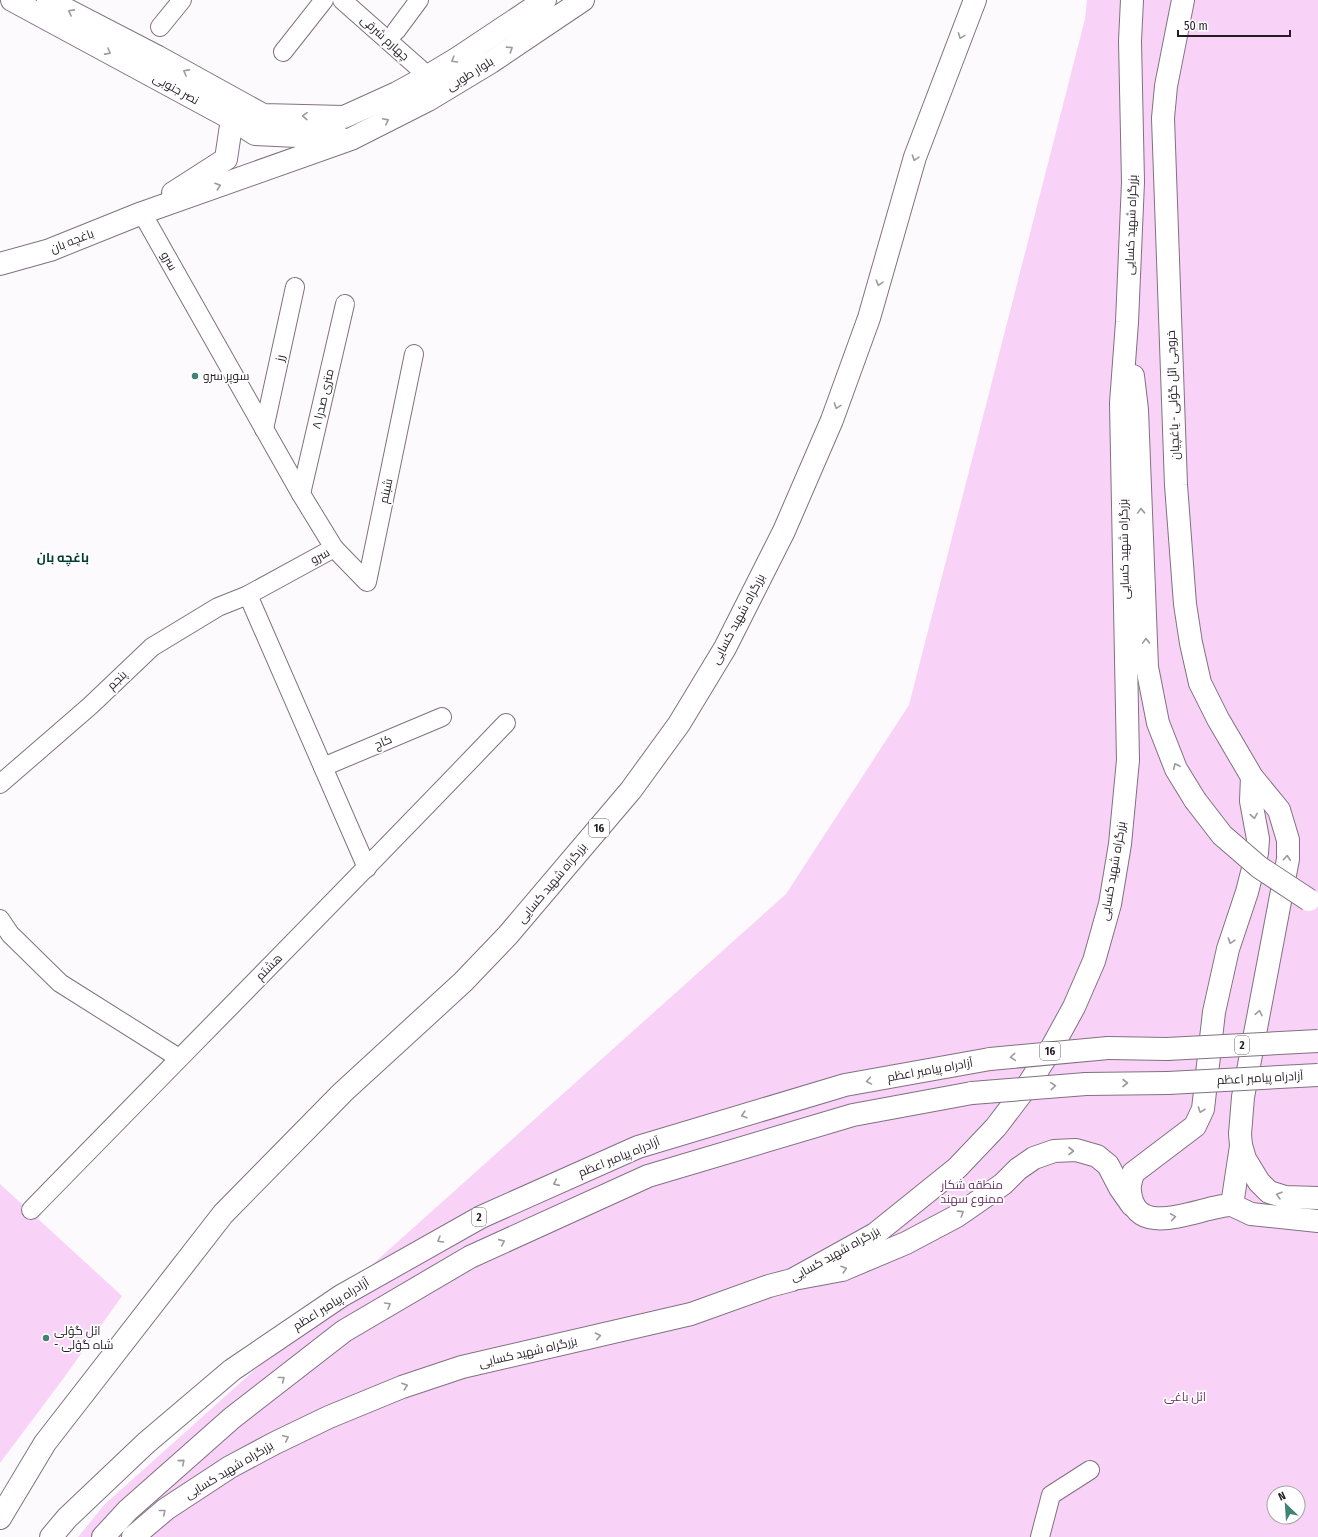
<svg xmlns="http://www.w3.org/2000/svg" width="1318" height="1537" font-family="'Fira Sans Condensed',Cairo,sans-serif">
<style>
.green{fill:#f9d2f7;fill-rule:evenodd}
.lines{fill:none;stroke-linecap:round;stroke-linejoin:round}
.minor-casing{stroke:#817180;stroke-width:20}
.major-casing{stroke:#817180;stroke-width:24}
.highway-casing{stroke:#817180;stroke-width:24}
.minor{stroke:#fff;stroke-width:18}
.major{stroke:#fff;stroke-width:22}
.highway{stroke:#fff;stroke-width:22}
.highway-bridge-casing{stroke:#817180;stroke-width:24;stroke-linecap:butt}
.highway-bridge{stroke:#fff;stroke-width:22}
.oneway{stroke:#9c9a9c}
.poi-dot{fill:#418375;stroke:#fff;stroke-width:1.5}
.labels{text-anchor:middle;dominant-baseline:central;stroke-width:3.5;stroke-linejoin:round;paint-order:stroke}
.shield{fill:#fff;stroke:#666266;stroke-width:1}
.shield-label{font-size:11px;font-weight:bold;fill:#241e24}
.street-label{font-size:12px;fill:#241e24;stroke:#fff}
.poi-label{font-size:12px;fill:#241e24;stroke:#fff;text-anchor:start}
.park-label{font-size:12px;fill:#683167;stroke:#fff}
.neighbourhood-label{font-size:13px;font-weight:bold;fill:#003c32;stroke:#fff}
</style>
<rect width="100%" height="100%" fill="#fdfafd"/>
<g class="green">
<path d="M 1087,0 L 1318,0 L 1318,1537 L 78,1537 L 105,1504 L 786,894 L 909,705 L 1085,19 ZM 1274,1493 L 1298,1493 L 1298,1517 L 1274,1517 Z"/>
<polygon points="0,1184 122,1296 63,1379 0,1463"/>
</g>
<g class="lines">
<g class="minor-casing">
<g id="minor">
<polyline points="342,0 428,76"/>
<polyline points="160,27 182,0"/>
<polyline points="396,31 419,0"/>
<polyline points="283,52 324,0"/>
<polyline points="142,213 301,494 334,548 248,595 367,868"/>
<polyline points="264,429 295,287"/>
<polyline points="301,494 345,304"/>
<polyline points="334,548 367,582 414,354"/>
<polyline points="323,767 442,717"/>
<polyline points="0,784 90,706 152,647 218,607 248,595"/>
<polyline points="0,919 10,934 60,983 179,1058"/>
<path d="M 31,1210 C 189,1048 349,887 506,723"/>
<polyline points="1040,1537 1051,1495 1090,1470"/>
</g>
</g>
<g class="major-casing">
<g id="major">
<polyline points="12,0 232,119 255,134 340,138"/>
<polyline points="48,0 158,57 263,115 344,117 397,93 428,76 458,58 545,0"/>
<polyline points="1183,0 1166,86 1163,118 1176,485 1185,604 1191,643 1200,683 1218,719 1252,777 1279,810 1288,840 1288,859 1243,1097 1240,1134 1241,1145 1245,1159 1259,1182 1269,1192 1285,1197 1318,1198"/>
<polyline points="173,193 226,159 232,119"/>
<polyline points="0,264 50,250 142,213 351,139 428,100 491,62 583,0"/>
<path d="M 1241,1146 L 1232,1205 C 1202,1205 1135,1243 1130,1191 C 1129,1185 1132,1178 1133,1173 L 1195,1126 L 1203,1109 L 1214,1012 L 1228,949 L 1247,892 L 1257,853 L 1258,839 L 1251,801 L 1252,777"/>
<polyline points="1232,1205 1251,1214 1318,1221"/>
<polyline points="799,1278 842,1270 906,1243 957,1216 1003,1184 1018,1169 1034,1158 1054,1151 1076,1150 1097,1156 1108,1165 1120,1188 1132,1205"/>
</g>
</g>
<g class="highway-casing">
<g id="highway">
<polyline points="1133,376 1137,410 1147,667 1158,723 1176,769 1195,800"/>
<polyline points="1108,1048 1167,1049"/>
<polyline points="1086,1084 1168,1083"/>
<polyline points="0,1518 45,1443 223,1214 343,1092 463,982 508,935 631,790 679,724 725,648 784,531 832,420 869,318 915,157 975,0"/>
<polyline points="51,1537 67,1518 146,1443 232,1370 341,1296 481,1217 638,1147 845,1085 990,1059"/>
<polyline points="103,1537 128,1510 232,1418 344,1331 470,1257 648,1176 853,1115 972,1093"/>
<polyline points="133,1537 166,1509 230,1467 275,1443 329,1417 402,1387 462,1367 691,1314 769,1286 792,1280 875,1234 957,1168 996,1127 1028,1085 1051,1049 1074,1007 1094,961 1110,904 1120,844 1128,760 1121,403 1127,322 1133,182 1130,41 1132,0"/>
</g>
</g>
<use href="#minor" class="minor"/>
<use href="#major" class="major"/>
<use href="#highway" class="highway"/>
<g class="highway-bridge-casing">
<g id="highway-bridge">
<polyline points="1195,800 1222,835 1259,867 1309,900"/>
<polyline points="1167,1049 1318,1041"/>
<polyline points="990,1059 1108,1048"/>
<polyline points="1168,1083 1318,1075"/>
<polyline points="972,1093 1086,1084"/>
</g>
</g>
<use href="#highway-bridge" class="highway-bridge"/>
</g>
<defs><path id="oneway-chevron" d="M-2-3.5L2.5 0L-2 3.5" fill="none" stroke-width="1.6" stroke-linecap="round" stroke-linejoin="round"/></defs>
<g class="oneway">
<use href="#oneway-chevron" transform="translate(71 12) rotate(-152)"/>
<use href="#oneway-chevron" transform="translate(961 36) rotate(111)"/>
<use href="#oneway-chevron" transform="translate(510 49) rotate(-33)"/>
<use href="#oneway-chevron" transform="translate(108 52) rotate(29)"/>
<use href="#oneway-chevron" transform="translate(454 60) rotate(149)"/>
<use href="#oneway-chevron" transform="translate(186 72) rotate(-151)"/>
<use href="#oneway-chevron" transform="translate(305 116) rotate(-178)"/>
<use href="#oneway-chevron" transform="translate(386 121) rotate(-27)"/>
<use href="#oneway-chevron" transform="translate(915 158) rotate(108)"/>
<use href="#oneway-chevron" transform="translate(218 186) rotate(-19)"/>
<use href="#oneway-chevron" transform="translate(879 283) rotate(106)"/>
<use href="#oneway-chevron" transform="translate(837 406) rotate(110)"/>
<use href="#oneway-chevron" transform="translate(1141 511) rotate(-92)"/>
<use href="#oneway-chevron" transform="translate(1146 641) rotate(-92)"/>
<use href="#oneway-chevron" transform="translate(1176 766) rotate(-115)"/>
<use href="#oneway-chevron" transform="translate(1254 816) rotate(80)"/>
<use href="#oneway-chevron" transform="translate(1287 858) rotate(-86)"/>
<use href="#oneway-chevron" transform="translate(1231 941) rotate(108)"/>
<use href="#oneway-chevron" transform="translate(1259 1013) rotate(-79)"/>
<use href="#oneway-chevron" transform="translate(1013 1057) rotate(175)"/>
<use href="#oneway-chevron" transform="translate(869 1081) rotate(170)"/>
<use href="#oneway-chevron" transform="translate(1125 1083)"/>
<use href="#oneway-chevron" transform="translate(1053 1086) rotate(-5)"/>
<use href="#oneway-chevron" transform="translate(1201 1110) rotate(109)"/>
<use href="#oneway-chevron" transform="translate(744 1115) rotate(163)"/>
<use href="#oneway-chevron" transform="translate(1071 1151)"/>
<use href="#oneway-chevron" transform="translate(556 1183) rotate(156)"/>
<use href="#oneway-chevron" transform="translate(1279 1195) rotate(-164)"/>
<use href="#oneway-chevron" transform="translate(961 1213) rotate(-33)"/>
<use href="#oneway-chevron" transform="translate(1173 1217) rotate(-8)"/>
<use href="#oneway-chevron" transform="translate(440 1240) rotate(150)"/>
<use href="#oneway-chevron" transform="translate(502 1242) rotate(-24)"/>
<use href="#oneway-chevron" transform="translate(844 1269) rotate(-18)"/>
<use href="#oneway-chevron" transform="translate(388 1305) rotate(-30)"/>
<use href="#oneway-chevron" transform="translate(598 1336) rotate(-13)"/>
<use href="#oneway-chevron" transform="translate(282 1379) rotate(-38)"/>
<use href="#oneway-chevron" transform="translate(405 1386) rotate(-19)"/>
<use href="#oneway-chevron" transform="translate(286 1438) rotate(-25)"/>
<use href="#oneway-chevron" transform="translate(182 1462) rotate(-41)"/>
<use href="#oneway-chevron" transform="translate(163 1512) rotate(-39)"/>
</g>
<g class="poi-dot">
<circle cx="195" cy="376" r="4"/>
<circle cx="46" cy="1338" r="4"/>
</g>
<g class="labels">
<g class="shield">
<rect x="589" y="819" width="20" height="18" rx="3"/>
<rect x="1235" y="1036" width="14" height="18" rx="3"/>
<rect x="1040" y="1042" width="20" height="18" rx="3"/>
<rect x="472" y="1208" width="14" height="18" rx="3"/>
</g>
<g class="shield-label">
<text x="599" y="828">16</text>
<text x="1242" y="1045">2</text>
<text x="1050" y="1051">16</text>
<text x="479" y="1217">2</text>
</g>
<g class="street-label">
<text transform="translate(385 38) rotate(42)">چهارم شرقی</text>
<text transform="translate(470 74) rotate(-32)">بلوار طوبی</text>
<text transform="translate(176 89) rotate(29)">نصر جنوبی</text>
<text transform="translate(1131 225) rotate(-88)">بزرگراه شهید کسایی</text>
<text transform="translate(72 241) rotate(-21)">باغچه بان</text>
<text transform="translate(169 261) rotate(60)">سرو</text>
<text transform="translate(280 358) rotate(-78)">رز</text>
<text transform="translate(1173 395) rotate(-92)">خروجی ائل گؤلی - یاغچیان</text>
<text transform="translate(323 399) rotate(-77)">۸ متری صدرا</text>
<text transform="translate(386 491) rotate(-78)">شبنم</text>
<text transform="translate(1124 549) rotate(-91)">بزرگراه شهید کسایی</text>
<text transform="translate(320 556) rotate(-29)">سرو</text>
<text transform="translate(738 619) rotate(-62)">بزرگراه شهید کسایی</text>
<text transform="translate(117 680) rotate(-44)">پنجم</text>
<text transform="translate(383 742) rotate(-23)">کاج</text>
<text transform="translate(1113 871) rotate(-80)">بزرگراه شهید کسایی</text>
<text transform="translate(552 883) rotate(-50)">بزرگراه شهید کسایی</text>
<text transform="translate(269 967) rotate(-45)">هشتم</text>
<text transform="translate(930 1070) rotate(-10)">آزادراه پیامبر اعظم</text>
<text transform="translate(1260 1078) rotate(-3)">آزادراه پیامبر اعظم</text>
<text transform="translate(619 1157) rotate(-22)">آزادراه پیامبر اعظم</text>
<text transform="translate(835 1254) rotate(-29)">بزرگراه شهید کسایی</text>
<text transform="translate(331 1304) rotate(-32)">آزادراه پیامبر اعظم</text>
<text transform="translate(528 1352) rotate(-13)">بزرگراه شهید کسایی</text>
<text transform="translate(229 1470) rotate(-31)">بزرگراه شهید کسایی</text>
</g>
<g class="poi-label">
<text x="203" y="376">سوپر سرو</text>
<text x="54" y="1331">ائل گؤلی<tspan x="54" dy="14">- شاه گؤلی</tspan></text>
</g>
<g class="park-label">
<text x="972" y="1185">منطقه شکار<tspan x="972" dy="14">ممنوع سهند</tspan></text>
<text x="1185" y="1397">ائل باغی</text>
</g>
<g class="neighbourhood-label">
<text x="63" y="557">باغچه بان</text>
</g>
</g>
<g transform="translate(1286 1505) rotate(335)"><circle r="19" fill="#ffffff" stroke="#a7a5a7"/>
<path d="M0-3L7 15L0 10L-7 15Z" fill="#418375"/>
<text y="-6" font-size="11" font-weight="bold" text-anchor="middle" fill="#241e24">N</text>
</g>
<path d="M1178 30v6h112v-6" fill="none" stroke="#241e24" stroke-width="2"/>
<text x="1184" y="30" font-size="12" fill="#241e24" stroke="#ffffff" stroke-width="3" paint-order="stroke">50 m</text>
</svg>
